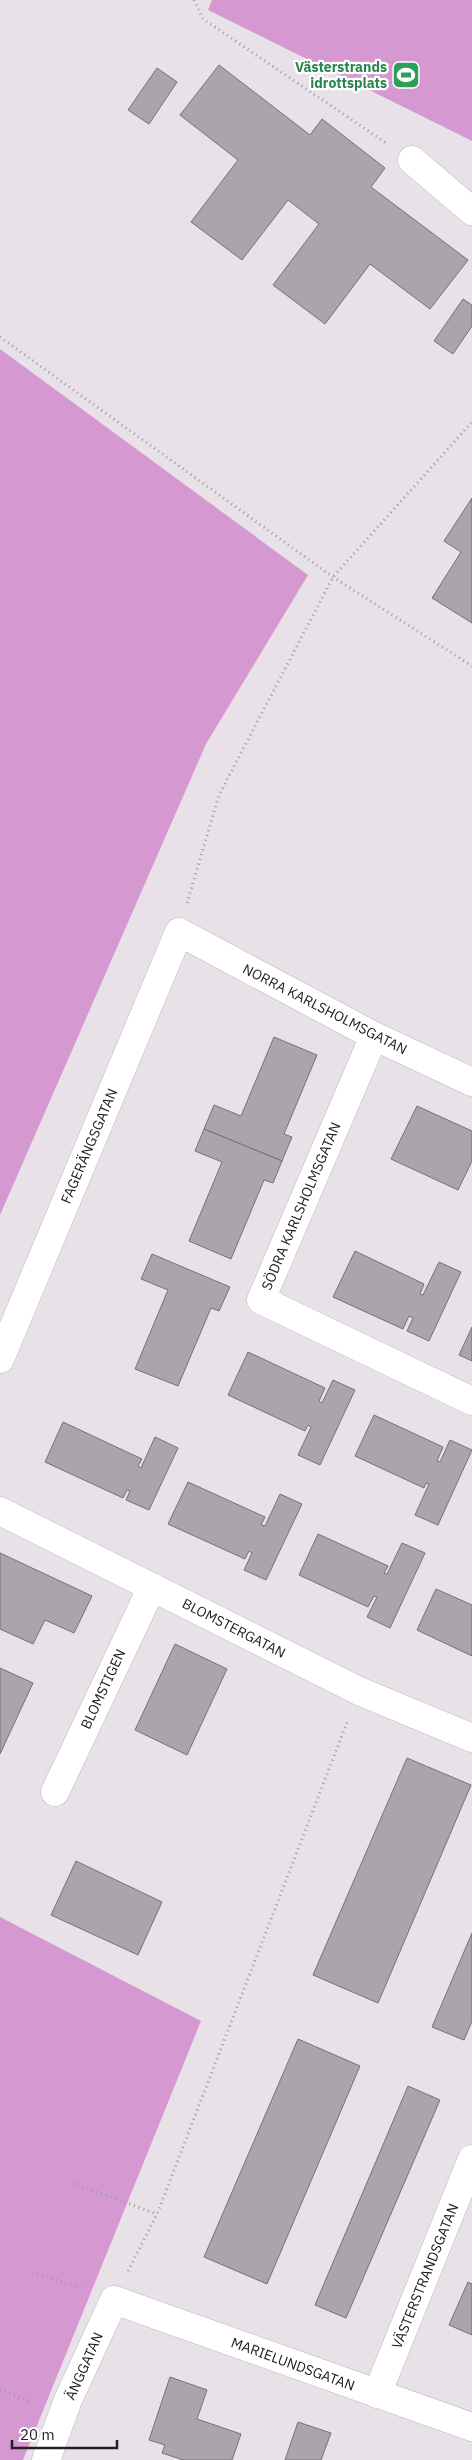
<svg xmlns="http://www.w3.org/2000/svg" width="472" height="2460" font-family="'IBM Plex Sans',sans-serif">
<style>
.green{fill:#d598d1}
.building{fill:#aca4ab;stroke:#777076}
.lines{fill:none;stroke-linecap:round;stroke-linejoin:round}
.minor-casing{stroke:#beb7be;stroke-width:29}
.path{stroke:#9f999e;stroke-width:3;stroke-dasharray:1 4;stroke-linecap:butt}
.minor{stroke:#fff;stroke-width:28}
.labels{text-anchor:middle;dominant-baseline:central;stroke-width:4.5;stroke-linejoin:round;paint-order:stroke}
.leisure-label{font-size:14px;font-weight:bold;fill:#27864d;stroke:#fff;text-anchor:end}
.street-label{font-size:14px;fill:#222022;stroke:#fff}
</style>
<rect width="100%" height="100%" fill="#e9e1e8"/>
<g class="green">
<polygon points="212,0 472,0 472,141 208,10"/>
<polygon points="0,349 308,575 206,744 0,1215"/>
<polygon points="0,1917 201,2021 23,2460 0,2460"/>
</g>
<g class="building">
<polygon points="219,65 310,135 322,119 385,168 371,187 468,260 430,309 370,264 325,324 273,285 319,224 288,200 242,260 191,222 238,160 180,115"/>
<polygon points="157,68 177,82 149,124 128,110"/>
<polygon points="463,299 472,305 472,326 453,354 434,341"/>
<polygon points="472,498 472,623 432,598 461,552 444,541"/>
<polygon points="274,1037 317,1055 284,1134 292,1137 282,1161 204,1129 214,1105 241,1116"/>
<polygon points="417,1106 472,1131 472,1161 458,1190 391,1159"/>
<polygon points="204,1129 282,1161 273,1183 264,1180 231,1259 189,1241 222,1162 195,1151"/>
<polygon points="355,1251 424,1284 420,1294 423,1295 439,1262 461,1272 429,1341 407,1331 413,1318 409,1316 403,1329 333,1297"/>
<polygon points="152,1254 230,1287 219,1311 211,1308 178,1386 135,1369 168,1290 141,1279"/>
<polygon points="472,1327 472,1361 459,1355"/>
<polygon points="248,1352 325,1388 319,1401 322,1403 333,1380 355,1390 320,1465 298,1455 311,1427 308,1425 305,1431 228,1395"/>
<polygon points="374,1415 443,1447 437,1461 440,1462 450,1440 472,1450 438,1525 415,1515 429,1484 426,1483 424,1488 355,1456"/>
<polygon points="63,1422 142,1459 138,1466 141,1468 155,1437 178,1448 149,1510 126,1500 130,1491 127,1490 123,1498 45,1462"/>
<polygon points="188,1482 265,1517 261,1525 265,1526 280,1494 302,1504 266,1580 244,1570 252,1553 249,1551 245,1559 168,1524"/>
<polygon points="318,1534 388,1566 384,1573 387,1574 402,1543 425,1553 390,1628 367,1617 377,1597 374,1596 368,1607 299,1575"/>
<polygon points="0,1553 92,1596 74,1633 45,1620 33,1644 0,1629"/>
<polygon points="436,1589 472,1605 472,1656 417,1630"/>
<polygon points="175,1644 227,1669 187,1755 135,1730"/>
<polygon points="0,1668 33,1683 0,1754"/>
<polygon points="407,1758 471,1785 378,2003 313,1975"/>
<polygon points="76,1861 162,1902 138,1955 51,1915"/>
<polygon points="472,1933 472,2021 464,2040 432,2027"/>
<polygon points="298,2039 360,2066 267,2284 204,2257"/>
<polygon points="408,2086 440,2100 346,2318 315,2305"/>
<polygon points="468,2282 472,2284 472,2335 449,2325"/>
<polygon points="170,2377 207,2390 197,2419 241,2434 232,2460 183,2460 162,2453 165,2445 149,2440"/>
<polygon points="298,2422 331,2433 321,2460 285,2460"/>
</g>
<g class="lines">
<g class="minor-casing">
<g id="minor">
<polyline points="412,160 472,211"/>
<polyline points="374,1036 261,1300 472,1401"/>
<polyline points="0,1359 179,932 374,1036 472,1082"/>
<polyline points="0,1511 359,1691 472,1738"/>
<polyline points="55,1792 152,1587"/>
<polyline points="377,2394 472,2159"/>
<polyline points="46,2460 68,2400 114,2300 472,2427"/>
</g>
</g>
<g class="path">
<polyline points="194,0 203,19 386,143"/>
<polyline points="0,337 333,577 472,666"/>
<polyline points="187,903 219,795 333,577 472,422"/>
<polyline points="73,2183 157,2214"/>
<polyline points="128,2271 157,2214 348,1720"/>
<polyline points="37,2273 84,2289"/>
<polyline points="0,2390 32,2402"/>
</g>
<use href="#minor" class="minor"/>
</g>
<defs>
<g id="stadium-square" transform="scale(1.4375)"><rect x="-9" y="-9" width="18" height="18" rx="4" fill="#2e9e5b" stroke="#fff"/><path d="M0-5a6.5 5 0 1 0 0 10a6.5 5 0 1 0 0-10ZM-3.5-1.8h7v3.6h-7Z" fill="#fff"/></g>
</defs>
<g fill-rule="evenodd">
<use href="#stadium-square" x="406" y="75"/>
</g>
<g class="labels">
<g class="leisure-label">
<text x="387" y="67">Västerstrands<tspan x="387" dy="16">idrottsplats</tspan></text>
</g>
<g class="street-label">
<text transform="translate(325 1009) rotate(27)">NORRA KARLSHOLMSGATAN</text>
<text transform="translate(89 1146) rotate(-67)">FAGERÄNGSGATAN</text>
<text transform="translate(301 1206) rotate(-67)">SÖDRA KARLSHOLMSGATAN</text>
<text transform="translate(234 1628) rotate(27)">BLOMSTERGATAN</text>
<text transform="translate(103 1689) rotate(-65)">BLOMSTIGEN</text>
<text transform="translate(425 2276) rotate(-68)">VÄSTERSTRANDSGATAN</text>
<text transform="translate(293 2364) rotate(20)">MARIELUNDSGATAN</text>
<text transform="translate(84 2366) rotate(-66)">ÄNGGATAN</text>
</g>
</g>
<path d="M12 2440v8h105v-8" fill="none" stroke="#222022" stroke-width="2.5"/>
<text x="20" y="2440" font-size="15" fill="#222022" stroke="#ffffff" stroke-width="4" paint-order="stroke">20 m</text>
</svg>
